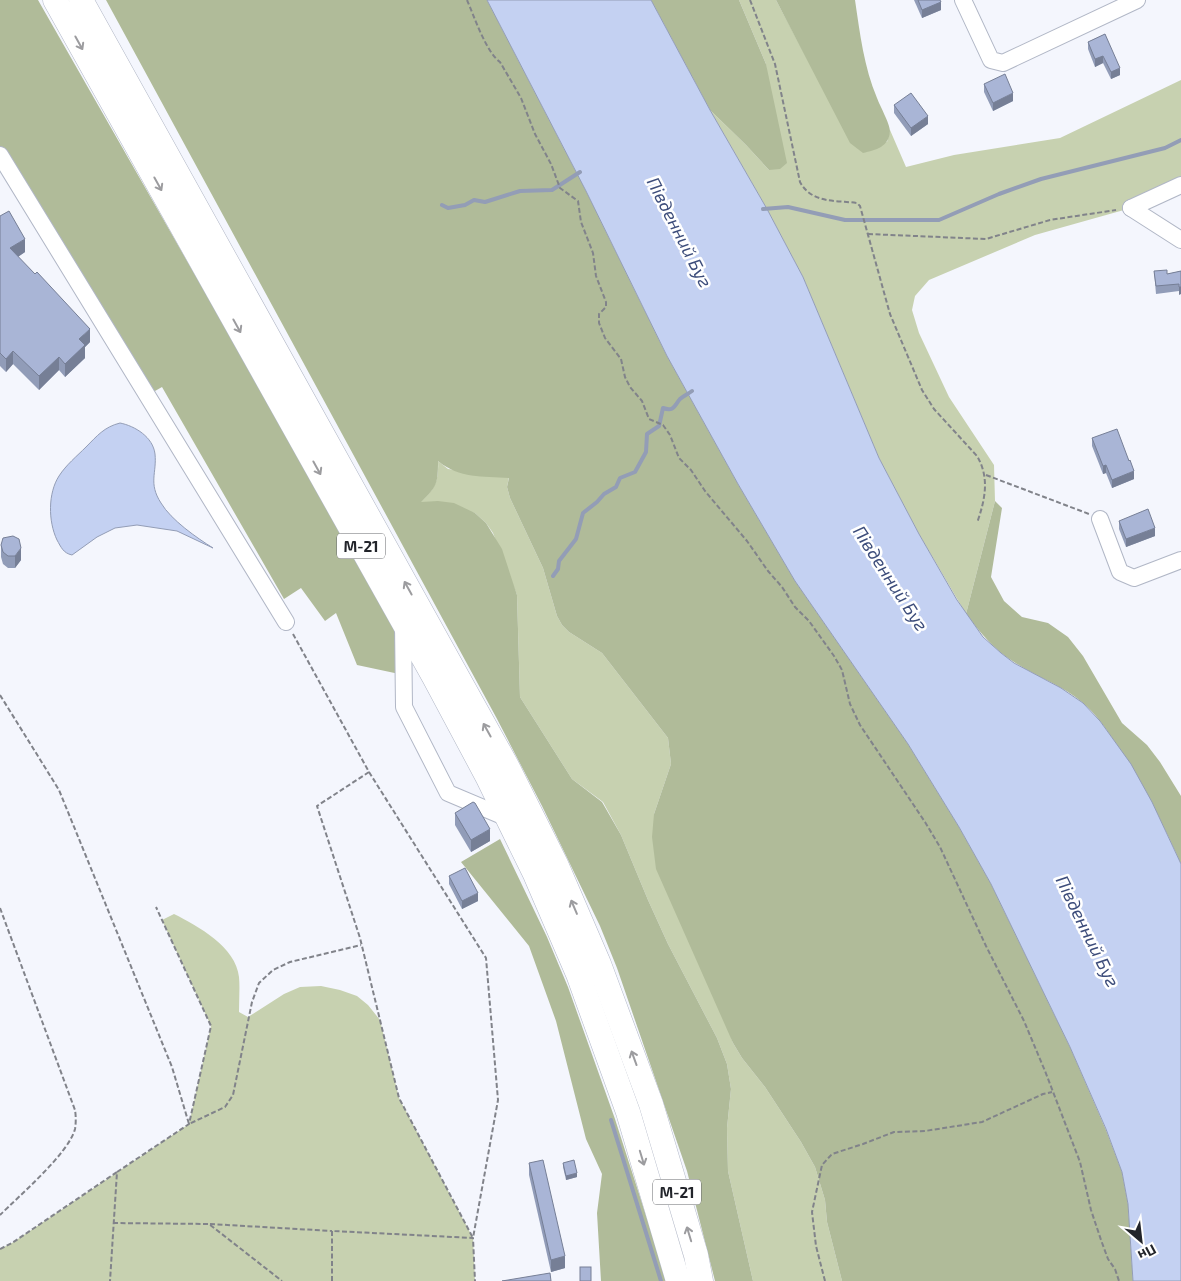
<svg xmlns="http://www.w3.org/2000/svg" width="1181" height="1281" font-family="'Exo 2',sans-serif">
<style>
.green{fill:#c7d1b0}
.forest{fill:#b0bb99}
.water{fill:#c4d1f2;stroke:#939db6}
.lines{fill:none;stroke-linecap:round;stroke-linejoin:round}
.stream{stroke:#939db6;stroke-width:4}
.minor-casing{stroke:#b1b7c6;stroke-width:18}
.highway-casing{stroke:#b1b7c6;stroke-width:25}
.path{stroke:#81838a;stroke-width:2;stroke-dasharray:5 2.5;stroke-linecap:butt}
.minor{stroke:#fff;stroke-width:16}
.highway{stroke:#fff;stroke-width:24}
.wall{fill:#919cb8}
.shaded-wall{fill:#767f96}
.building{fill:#a9b5d6;stroke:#767f96}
.oneway{stroke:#9c9c9f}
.labels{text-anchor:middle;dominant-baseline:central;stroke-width:5;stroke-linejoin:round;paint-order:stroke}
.shield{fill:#fff;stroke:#64666a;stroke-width:1}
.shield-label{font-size:15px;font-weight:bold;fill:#22242a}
.water-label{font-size:18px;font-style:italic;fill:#3d4d7b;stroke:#fff}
</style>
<rect width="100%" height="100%" fill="#f4f6fd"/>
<g class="green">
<polygon points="739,0 776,0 820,83 887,142 890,130 906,167 954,155 1060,138 1181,80 1181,185 1131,208 1035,235 929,280 915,296 912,310 919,333 949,397 994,465 995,501 966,614 919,534 879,458 803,277 767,209 710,110 746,145 769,170 766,64"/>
<path d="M 438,461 L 448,469 L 509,477 L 507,487 L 510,498 L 543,568 L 557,616 L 562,625 L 569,632 L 602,653 L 668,738 L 671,764 L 654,814 L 733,1043 L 742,1058 L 765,1087 L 801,1142 L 815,1167 L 825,1200 L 827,1222 L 842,1281 L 753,1281 L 728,1171 L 727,1128 L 731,1089 L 727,1064 L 717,1038 L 668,944 L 648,900 L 621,835 L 603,802 L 572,779 L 520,697 L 517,595 L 493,533 L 486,523 L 475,513 L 420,502 C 435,490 439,480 438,461 Z"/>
<path d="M 174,914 C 198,926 236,947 239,977 C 240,988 239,1000 239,1012 L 248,1017 L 284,994 L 300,987 L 321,986 L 340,990 L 357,996 L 368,1005 L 380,1020 L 399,1098 L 473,1238 L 475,1281 L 0,1281 L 0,1249 L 12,1243 L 189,1124 L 211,1026 L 162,920 Z"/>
</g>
<g class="forest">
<polygon points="0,0 38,0 403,639 404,675 357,665 336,613 325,621 301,588 284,599 162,387 148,395 0,154"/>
<path d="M 106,0 L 487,0 L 586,191 L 667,356 L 738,484 L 795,581 L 908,744 L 959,827 L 991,884 L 1070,1047 L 1106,1130 L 1122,1172 L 1128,1204 L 1133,1281 L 842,1281 L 827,1222 L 825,1200 L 815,1167 L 801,1142 L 765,1087 L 742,1058 L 733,1043 L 656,869 L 652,837 L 654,814 L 671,764 L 668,738 L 602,653 L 569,632 L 562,625 L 557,616 L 543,568 L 510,498 L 507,487 L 509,478 C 482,476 460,479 438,461 C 438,483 437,487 421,502 L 438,501 L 454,503 L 475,513 L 486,523 L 502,549 L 517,595 L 520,697 L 572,779 L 602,802 L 621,835 L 648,900 L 668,944 L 717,1038 L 727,1064 L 731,1089 L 727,1128 L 728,1171 L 753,1281 L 715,1281 L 687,1171 L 617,968 L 600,926 L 542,806 L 496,717 Z"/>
<polygon points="651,0 739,0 766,64 787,163 780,169 769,170 746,145 710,110"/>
<path d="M 776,0 L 855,0 C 860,34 864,67 877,98 C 880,106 890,124 890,131 C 889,147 876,150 863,153 L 850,143 Z"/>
<path d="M 995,501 L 1002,508 L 991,577 L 1004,601 L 1022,617 L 1048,623 L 1068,637 L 1083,656 L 1122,723 L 1147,745 L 1160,762 L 1181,796 L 1181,864 C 1161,820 1142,781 1114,741 C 1105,727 1095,713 1083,703 C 1062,685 1036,677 1014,662 C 994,650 980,632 966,614 Z"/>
<polygon points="500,839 547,937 568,987 615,1119 650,1228 666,1281 601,1281 597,1213 602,1174 586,1139 556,1021 529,946 461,862"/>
</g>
<g class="water">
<polygon points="487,0 651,0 710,110 767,209 803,277 879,458 919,534 957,600 983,637 1001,653 1014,663 1061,688 1083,703 1100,721 1131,764 1152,802 1181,864 1181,1281 1133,1281 1128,1204 1122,1172 1106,1129 1070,1047 991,884 959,827 908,744 795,581 738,484 667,356 586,191"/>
<path d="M 120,423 C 135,426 153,437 155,454 C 157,473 148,483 161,503 C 171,520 197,538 213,548 L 177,531 L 137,525 L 115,528 L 97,537 L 72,555 C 63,553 61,547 57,540 C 48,521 48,493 59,476 C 66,465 77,456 86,447 C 97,436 104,427 120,423 Z"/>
</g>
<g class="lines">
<g class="stream">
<polyline points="442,205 448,208 465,205 474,200 485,202 520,191 552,190 580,172"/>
<polyline points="763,209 788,207 845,220 939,220 999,194 1041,179 1165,148 1181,140"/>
<path d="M 553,576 L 558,569 L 559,561 L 576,539 L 583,513 L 597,502 L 604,494 L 616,487 L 620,478 L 635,472 L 646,452 L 647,434 L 659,426 L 663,408 C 674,412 674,406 680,399 C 683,396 688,394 692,391"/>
<polyline points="611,1120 661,1281"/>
</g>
<g class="minor-casing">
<g id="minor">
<polyline points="963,0 991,60 1003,63 1137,0"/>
<polyline points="0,155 286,622"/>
<polyline points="1131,208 1181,240"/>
<polyline points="1131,208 1181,185"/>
<polyline points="1100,519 1120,572 1134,578 1181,560"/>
<polyline points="403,624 404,707 448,793 507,818"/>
</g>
</g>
<g class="highway-casing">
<g id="highway">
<polyline points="55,0 434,677 487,776 535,874 578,974 628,1112 678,1281"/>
<polyline points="81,0 507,766 556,864 599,964 651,1104 696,1255 701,1281"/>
</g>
</g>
<g class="path">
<path d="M 467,0 C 474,16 486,52 500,62 L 521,98 L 535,134 L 551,164 L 560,188 L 578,201 L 581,222 L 593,253 L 596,276 L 606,302 L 606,307 L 599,314 L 599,323 L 605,338 L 621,359 L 625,377 L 630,387 L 642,401 L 649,419 L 663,425 L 670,435 L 679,458 L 691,470 L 705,491 L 747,541 L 768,571 L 782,587 L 795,607 L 809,621 L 834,656 L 842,670 L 850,704 L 860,725 L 925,822 L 940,847 L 986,946 L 1024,1021 L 1045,1071 L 1080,1162 L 1091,1210 L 1101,1240 L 1108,1259 L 1115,1269 L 1119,1281"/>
<path d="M 750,0 L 775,64 L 800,182 C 812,204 836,200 857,203 L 860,206 L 890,314 L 922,390 L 934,409 L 977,456 C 990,478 985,500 977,523"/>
<polyline points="868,234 986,239 1050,220 1116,210"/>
<polyline points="986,475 1089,514"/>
<polyline points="293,634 369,772 317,806 360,938 399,1098 473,1238"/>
<polyline points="0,695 59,790 172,1067 189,1124 225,1107 233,1095 252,1002 259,983 273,970 290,962 361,945"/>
<polyline points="369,772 486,958 498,1100 473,1238"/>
<path d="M 0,908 L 75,1110 C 76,1116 76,1123 75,1129 C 69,1153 19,1196 0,1215"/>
<polyline points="117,1172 189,1124 211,1026 156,907"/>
<polyline points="113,1223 209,1224 282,1281"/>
<polyline points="210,1224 332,1231"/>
<polyline points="0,1249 12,1243 117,1172 110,1281"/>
<polyline points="332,1281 332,1231 473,1238 475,1281"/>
<polyline points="825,1281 816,1246 812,1212 822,1165 832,1154 863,1144 894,1132 925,1131 982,1122 1043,1094 1052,1092"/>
</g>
<use href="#minor" class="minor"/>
<use href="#highway" class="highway"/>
</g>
<g class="wall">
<polygon points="914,0 940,0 941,10 922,18"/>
<polygon points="1105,34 1120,75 1111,79 1103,63 1095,67 1088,49 1088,42"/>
<polygon points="984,84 1013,101 993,111 984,92"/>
<polygon points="894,105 928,124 911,136 894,113"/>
<polygon points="0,216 25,252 18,257 90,342 85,347 85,358 65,377 59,370 39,390 13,364 6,372 0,366"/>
<polygon points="1154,271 1167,274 1181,271 1179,295 1179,291 1156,294"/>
<polygon points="1092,438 1134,479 1112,488 1106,473 1103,474 1092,446"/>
<polygon points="1119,521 1155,536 1126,547 1119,529"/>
<polygon points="1,545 21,560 15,568 8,568 3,564 1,557"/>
<polygon points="455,813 490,841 471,852 455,825"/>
<polygon points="449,876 478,901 462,909 449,884"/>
<polygon points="529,1163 565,1268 551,1272 529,1175"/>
<polygon points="563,1163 577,1177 566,1180 563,1167"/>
</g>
<g class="shaded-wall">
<polygon points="941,2 941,10 922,18 922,10"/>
<polygon points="1103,56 1103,63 1095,67 1095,59"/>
<polygon points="1120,68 1120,75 1111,79 1111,72"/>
<polygon points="1013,93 1013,101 993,111 993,103"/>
<polygon points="928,116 928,124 911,136 911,128"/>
<polygon points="25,239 25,252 10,262 10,248"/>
<polygon points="1179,287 1181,287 1181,294 1179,295"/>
<polygon points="90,329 90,342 85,347 85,358 65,377 65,364 79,339"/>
<polygon points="13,351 13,364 6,372 6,359"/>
<polygon points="59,357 59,370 39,390 39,376"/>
<polygon points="1106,465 1106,473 1103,474 1103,466"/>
<polygon points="1134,471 1134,479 1112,488 1112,480"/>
<polygon points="1155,528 1155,536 1126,547 1126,539"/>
<polygon points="21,548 21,560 15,568 15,556"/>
<polygon points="490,829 490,841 471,852 471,840"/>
<polygon points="478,893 478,901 462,909 462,901"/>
<polygon points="577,1173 577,1177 566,1180 566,1176"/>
<polygon points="565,1256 565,1268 551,1272 551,1260"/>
</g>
<g class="building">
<polygon points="918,0 940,0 941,2 922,10"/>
<polygon points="1105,34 1120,68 1111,72 1103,56 1095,59 1088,42"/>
<polygon points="1005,74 1013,93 993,103 984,84"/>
<polygon points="911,93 928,116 911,128 894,105"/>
<polygon points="9,211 25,239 10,248 35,274 37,272 90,329 79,339 85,345 65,364 59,357 39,376 13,351 6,359 0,353 0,216"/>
<polygon points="1167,270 1167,274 1181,271 1181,287 1179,287 1179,284 1156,286 1154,271"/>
<polygon points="1117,429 1129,461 1130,460 1134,471 1112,480 1106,465 1103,466 1092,438"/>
<polygon points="1148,509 1155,528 1126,539 1119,521"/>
<polygon points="13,536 19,539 21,548 15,556 8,556 3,552 1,545 3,538"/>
<polygon points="473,802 475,803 490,829 471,840 455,813"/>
<polygon points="465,868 478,893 462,901 449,876"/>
<polygon points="543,1160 565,1256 551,1260 529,1163"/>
<polygon points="574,1160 577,1173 566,1176 563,1163"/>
<rect x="580" y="1267" width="11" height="14"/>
<polygon points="550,1273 551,1281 502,1281"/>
</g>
<defs><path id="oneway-shaft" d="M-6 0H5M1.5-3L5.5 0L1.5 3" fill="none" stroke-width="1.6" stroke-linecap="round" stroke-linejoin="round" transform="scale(1.25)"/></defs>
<g class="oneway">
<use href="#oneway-shaft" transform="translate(79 43) rotate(61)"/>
<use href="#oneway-shaft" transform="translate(158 184) rotate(61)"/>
<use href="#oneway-shaft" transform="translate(237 326) rotate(61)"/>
<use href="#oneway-shaft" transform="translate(317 468) rotate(61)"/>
<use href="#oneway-shaft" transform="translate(408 588) rotate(-119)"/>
<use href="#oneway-shaft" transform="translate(487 730) rotate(-119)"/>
<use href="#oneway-shaft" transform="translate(574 907) rotate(-113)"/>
<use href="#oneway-shaft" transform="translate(634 1058) rotate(-110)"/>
<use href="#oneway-shaft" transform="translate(642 1158) rotate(73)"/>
<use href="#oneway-shaft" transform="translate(689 1234) rotate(-107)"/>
</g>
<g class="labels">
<g class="shield">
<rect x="337" y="533.5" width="48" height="25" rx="4"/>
<rect x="653" y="1179.5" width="48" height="25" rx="4"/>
</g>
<g class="shield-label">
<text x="361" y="546">М-21</text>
<text x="677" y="1192">М-21</text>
</g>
<g class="water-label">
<text transform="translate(680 232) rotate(63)">Південний Буг</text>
<text transform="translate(891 578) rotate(57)">Південний Буг</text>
<text transform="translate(1088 931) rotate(64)">Південний Буг</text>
</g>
</g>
<g transform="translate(1141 1241) rotate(152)" stroke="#ffffff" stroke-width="4" paint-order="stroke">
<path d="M0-4L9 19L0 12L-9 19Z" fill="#22242a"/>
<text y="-8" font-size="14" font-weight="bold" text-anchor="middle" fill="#22242a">Пн</text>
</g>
</svg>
